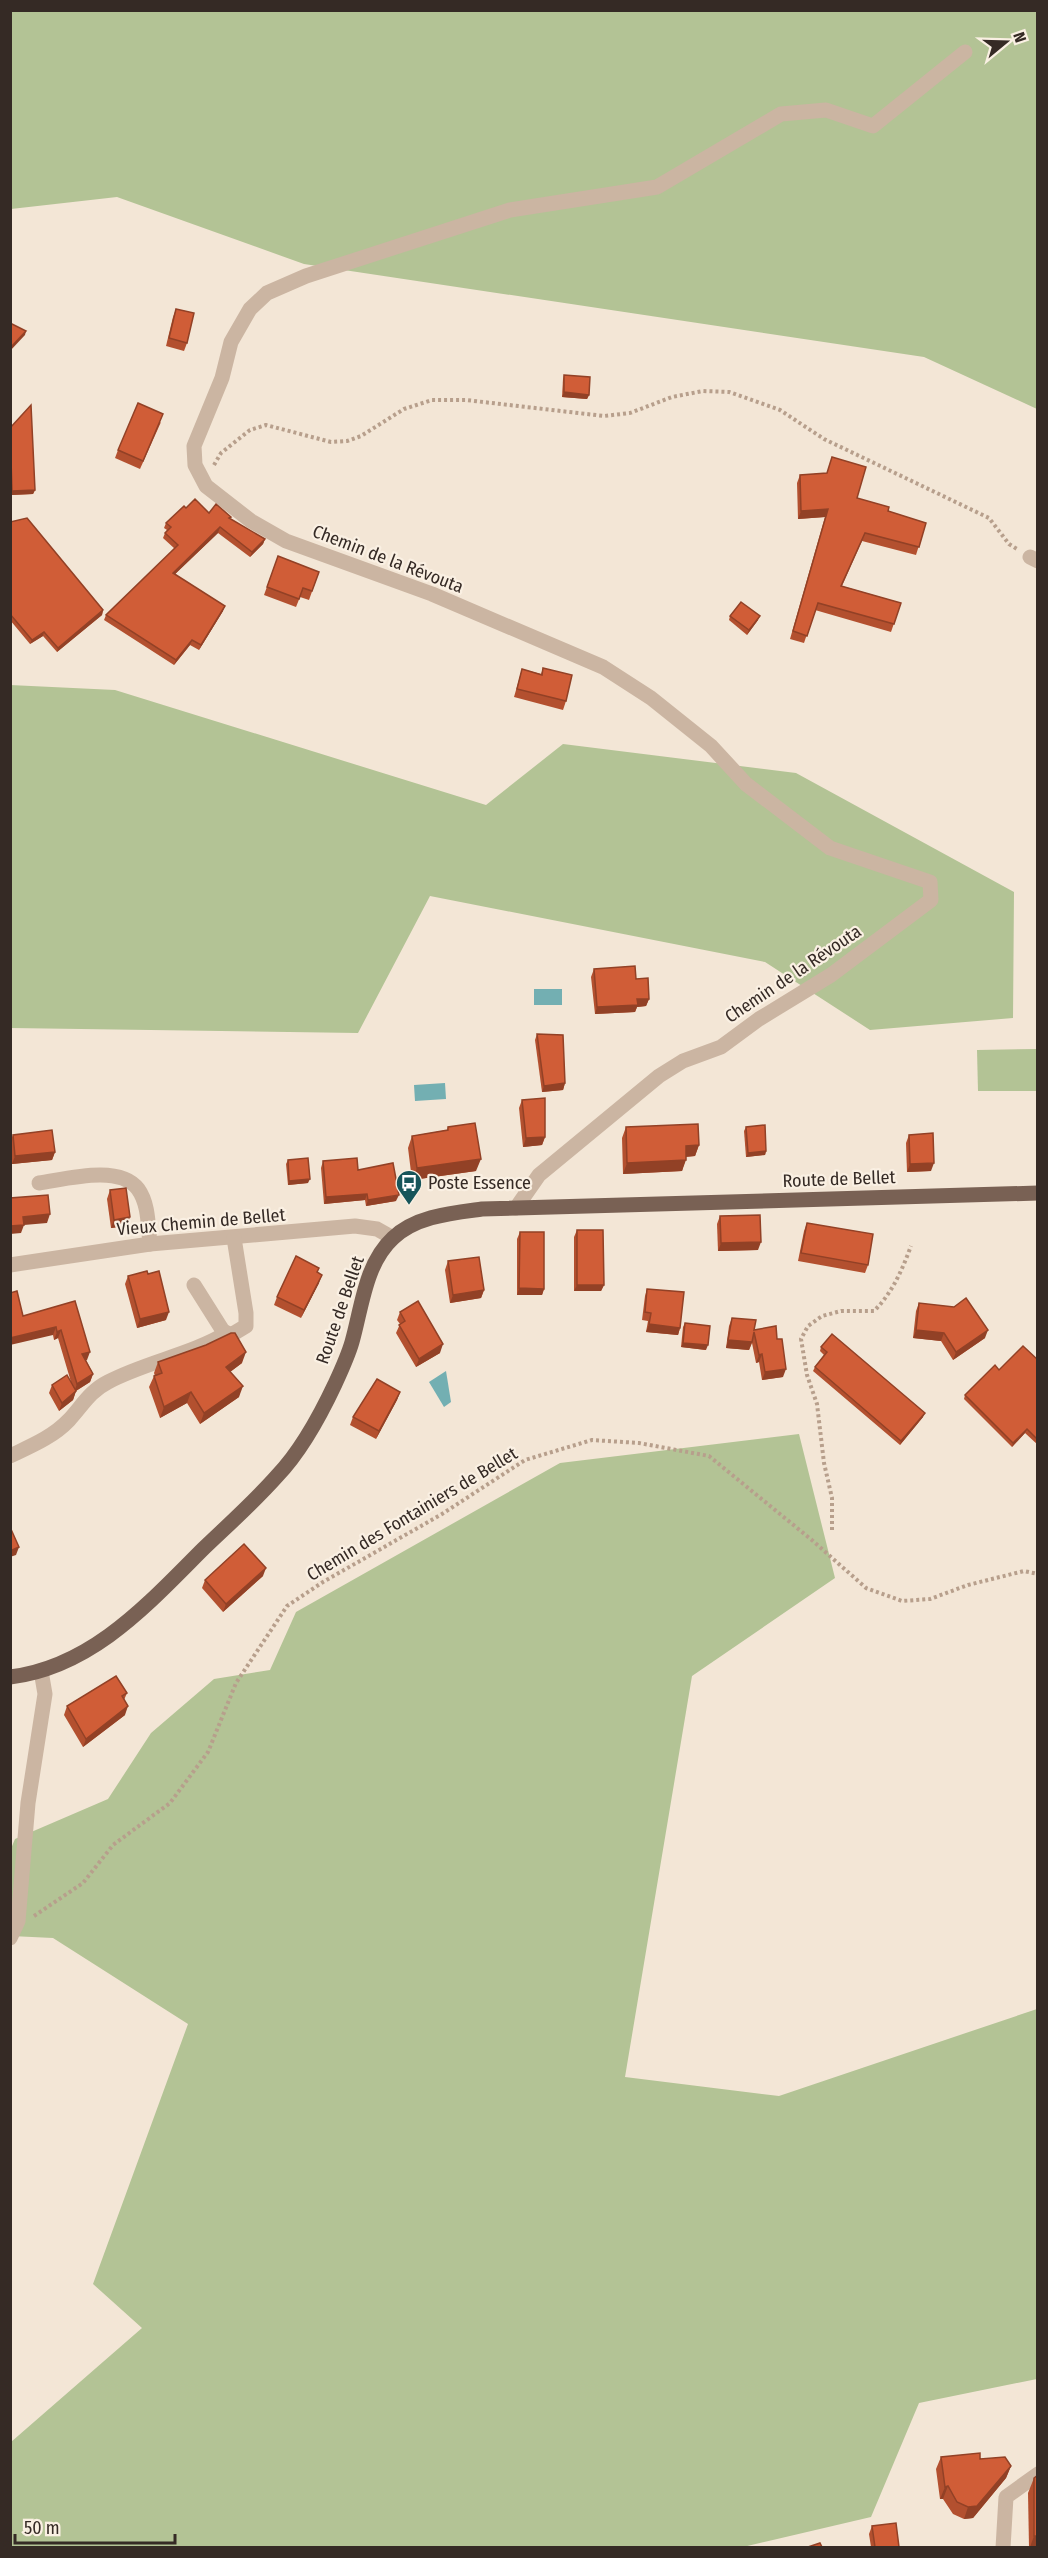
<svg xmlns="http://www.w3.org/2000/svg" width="1048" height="2558" font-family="'Fira Sans Condensed',sans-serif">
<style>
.green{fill:#b3c395}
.water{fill:#73afb2}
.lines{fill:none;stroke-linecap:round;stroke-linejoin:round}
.path{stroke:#b79f8c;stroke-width:4;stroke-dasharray:3 3;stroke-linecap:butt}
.minor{stroke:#cbb5a2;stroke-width:15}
.major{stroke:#796154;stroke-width:15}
.wall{fill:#b3502f}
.shaded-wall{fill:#924126}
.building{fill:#d05d37;stroke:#924126;stroke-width:1.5}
.labels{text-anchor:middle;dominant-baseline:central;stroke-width:4.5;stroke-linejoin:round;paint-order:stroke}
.street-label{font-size:18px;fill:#352a25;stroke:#faf0e3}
.poi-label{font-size:18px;fill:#352a25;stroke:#faf0e3;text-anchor:start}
</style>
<rect width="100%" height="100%" fill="#f3e6d6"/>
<g class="green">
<polygon points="10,11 1037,11 1037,409 924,357 304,264 117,197 11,209"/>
<polygon points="10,685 115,690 486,805 563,744 796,773 1014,892 1013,1018 870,1030 765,962 430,896 358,1033 11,1028"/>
<polygon points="1037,1049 1037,1091 978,1091 977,1050"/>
<polygon points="799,1434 835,1578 692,1676 625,2077 779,2096 1037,2009 1037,2379 919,2403 871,2517 743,2547 11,2547 11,2442 142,2328 93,2284 188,2024 53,1938 11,1936 10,1851 15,1839 108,1799 151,1733 214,1679 270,1670 296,1612 560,1463"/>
</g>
<g class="water">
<rect x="534" y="989" width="28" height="16"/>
<polygon points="445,1083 446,1099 415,1101 414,1085"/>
<polygon points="446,1371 451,1402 444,1407 429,1382"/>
</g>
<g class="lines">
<g class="path">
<polyline points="214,465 221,453 250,430 266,425 331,442 347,441 361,436 404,409 432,400 466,400 604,416 630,413 672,397 703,391 729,392 780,410 824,439 989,518 1009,544 1017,549"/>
<path d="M 832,1530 L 832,1498 L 824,1463 L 817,1404 L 807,1375 L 801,1339 L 808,1326 L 822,1316 L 841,1311 L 874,1311 C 893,1292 902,1270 911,1246"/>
<polyline points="34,1916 83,1883 113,1845 170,1803 208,1752 236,1683 287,1606 323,1582 442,1514 525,1460 592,1440 639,1443 709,1456 813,1541 866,1588 902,1601 930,1599 968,1585 1024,1571 1038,1574"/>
</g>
<g class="minor">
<polyline points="1030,557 1038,561"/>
<path d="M 39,1183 C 66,1179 120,1164 138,1189 C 149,1204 148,1227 150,1244"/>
<polyline points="516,1208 539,1175 659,1076 683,1061 721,1047 759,1019 831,975 931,900 930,882 830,848 746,784 711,746 651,698 603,667 432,594 286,541 251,521 206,486 195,465 194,446 222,378 231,342 250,309 267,293 306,276 510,210 657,187 781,114 826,110 873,126 965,52"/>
<polyline points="10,1265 150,1244 355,1226 377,1229 393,1238"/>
<polyline points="194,1285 223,1331 231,1335 246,1326 246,1313 234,1238"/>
<path d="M 10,1456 C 31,1446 53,1437 69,1420 C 82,1406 90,1391 108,1382 C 146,1362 190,1355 227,1333"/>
<polyline points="10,1938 18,1921 28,1803 45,1694 41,1671"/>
<polyline points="1003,2548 1006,2497 1038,2474"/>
</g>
<path class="major" d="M 10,1677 C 92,1667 148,1604 203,1549 C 228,1525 254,1502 277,1476 C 302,1450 320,1416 335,1384 C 341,1371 348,1356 352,1342 C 362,1307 365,1264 393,1238 C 416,1216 452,1213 482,1209 L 1038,1193"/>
</g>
<g class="wall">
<polygon points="176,309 187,343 184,351 166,346 173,317"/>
<polygon points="564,375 589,395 587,399 562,397 563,379"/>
<polygon points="161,422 140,469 115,458 118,450"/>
<polygon points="10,428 35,490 33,494 11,495"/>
<polygon points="832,457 857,498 888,511 926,523 916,555 862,541 842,586 901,603 891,632 815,610 804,643 790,639 825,517 798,519 797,483 800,475 827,473"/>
<polygon points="186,508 230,519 265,539 263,544 250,557 218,533 175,574 223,611 199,650 190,645 174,665 104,620 106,615 175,549 163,538 165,533 167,530 164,528 166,523"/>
<polygon points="10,522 103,610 102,615 57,652 43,636 30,644 10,620"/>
<polygon points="278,556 319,572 309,600 300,597 296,607 264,595"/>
<polygon points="730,616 758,620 747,635 729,620"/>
<polygon points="543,668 566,701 563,710 514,697 522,669 541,674"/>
<polygon points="594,969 636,979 649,999 646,1006 637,1007 635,1012 595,1014 591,977"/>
<polygon points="537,1034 565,1083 563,1090 542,1092 535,1040"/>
<polygon points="522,1100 545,1137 542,1145 523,1147 519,1108"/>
<polygon points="448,1127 476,1171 412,1180 408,1148 412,1136 447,1130"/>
<polygon points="626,1127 699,1145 695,1156 686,1157 682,1171 623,1174 622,1138"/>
<polygon points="746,1127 766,1151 765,1155 746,1157 744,1131"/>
<polygon points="13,1135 55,1152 52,1160 12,1164 10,1141"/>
<polygon points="909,1135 931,1171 907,1172 906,1143"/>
<polygon points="288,1160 308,1183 288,1185 286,1164"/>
<polygon points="323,1161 358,1170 396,1201 366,1206 365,1200 324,1204 321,1168"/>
<polygon points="110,1190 127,1226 111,1228 107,1199"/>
<polygon points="720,1216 758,1250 718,1251 717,1224"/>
<polygon points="807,1223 868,1265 865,1273 798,1261 804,1231"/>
<polygon points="577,1230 604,1285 601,1291 574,1291 574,1237"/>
<polygon points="520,1232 544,1289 542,1295 517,1295 517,1239"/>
<polygon points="448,1261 484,1290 481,1298 450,1303 445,1270"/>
<polygon points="317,1272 319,1283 301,1318 274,1305 277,1297"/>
<polygon points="148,1274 166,1320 137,1328 125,1284 128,1276"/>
<polygon points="647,1289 680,1328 678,1335 646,1332 648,1321 642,1320 645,1296"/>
<polygon points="75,1301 87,1360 86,1360 93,1374 90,1382 76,1391 73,1400 59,1411 49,1393 52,1385 71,1382 58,1338 54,1340 53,1335 23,1316"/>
<polygon points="919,1303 985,1338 953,1360 941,1341 913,1338 916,1311"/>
<polygon points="400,1312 440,1353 416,1367 396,1333 400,1324 397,1320"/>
<polygon points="732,1318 754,1330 777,1339 783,1377 762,1380 759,1362 756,1363 752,1343 749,1350 726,1348 729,1326"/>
<polygon points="685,1323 706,1350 681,1347 683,1327"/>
<polygon points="821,1347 923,1417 900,1445 813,1371 815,1367 824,1355 820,1351"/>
<polygon points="1038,1360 1038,1445 1025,1433 1012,1447 964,1399 965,1395 999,1370"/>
<polygon points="158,1362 242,1363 230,1372 239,1397 200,1424 187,1403 160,1418 149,1387 154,1376 155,1376 154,1373"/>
<polygon points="400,1392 397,1400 376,1439 350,1425 353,1417"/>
<polygon points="263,1576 223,1612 202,1588 205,1580"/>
<polygon points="127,1693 124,1700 125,1715 83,1747 64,1715 67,1706"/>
<polygon points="941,2457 980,2459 1011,2466 1006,2478 973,2518 964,2519 953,2514 943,2499 940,2499 936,2469"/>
<polygon points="1034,2478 1038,2547 1029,2547 1028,2493"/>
<polygon points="872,2526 899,2547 871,2547 869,2534"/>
</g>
<g class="shaded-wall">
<polygon points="26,331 25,335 10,351 10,348"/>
<polygon points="564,392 589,395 587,399 562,397"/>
<polygon points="35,490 33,494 11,495 12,491"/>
<polygon points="828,509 825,517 798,519 801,511"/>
<polygon points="220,527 218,533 171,578 173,573"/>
<polygon points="265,539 263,544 250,557 252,552"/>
<polygon points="225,606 223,611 199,650 201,645"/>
<polygon points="103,610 102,615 57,652 58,648"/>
<polygon points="760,616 758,620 747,635 749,630"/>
<polygon points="44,632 43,636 30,644 32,640"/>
<polygon points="192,640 190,645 174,665 176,660"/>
<polygon points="637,999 649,999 646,1006 637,1007 635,1012 595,1014 597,1007"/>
<polygon points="565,1083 563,1090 542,1092 544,1086"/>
<polygon points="545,1137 542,1145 523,1147 526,1138"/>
<polygon points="699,1145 695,1156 682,1157 686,1146"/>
<polygon points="766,1151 765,1155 746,1157 748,1153"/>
<polygon points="55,1152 52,1160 12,1164 15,1156"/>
<polygon points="481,1159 476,1171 412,1180 417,1168"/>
<polygon points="686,1160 682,1171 623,1174 627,1163"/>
<polygon points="934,1163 931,1171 907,1172 910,1164"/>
<polygon points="310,1179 308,1183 288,1185 289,1181"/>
<polygon points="367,1194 365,1200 324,1204 326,1197"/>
<polygon points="399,1195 396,1201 366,1206 368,1200"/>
<polygon points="50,1214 47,1223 24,1225 21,1233 10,1234 10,1226 23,1217"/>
<polygon points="130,1217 127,1226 111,1228 114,1220"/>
<polygon points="761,1242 758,1250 718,1251 721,1243"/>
<polygon points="322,1275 319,1283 301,1318 304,1310"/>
<polygon points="577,1285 604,1285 601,1291 574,1291"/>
<polygon points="519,1288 544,1289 542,1295 517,1295"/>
<polygon points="484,1290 481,1298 450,1303 453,1295"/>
<polygon points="169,1312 166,1320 137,1328 140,1319"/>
<polygon points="649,1324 680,1328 678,1335 646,1332"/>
<polygon points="56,1327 53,1335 10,1345 10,1338"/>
<polygon points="61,1330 58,1338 54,1340 57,1332"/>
<polygon points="916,1330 944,1333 941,1341 913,1338"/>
<polygon points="988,1330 985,1338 953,1360 956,1352"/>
<polygon points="728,1340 752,1342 749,1350 726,1348"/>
<polygon points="683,1343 708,1345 706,1350 681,1347"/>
<polygon points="443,1344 440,1353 416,1367 419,1359"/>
<polygon points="90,1352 87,1360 79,1362 82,1354"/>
<polygon points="246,1352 242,1363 222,1378 226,1367"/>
<polygon points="762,1354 759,1362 756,1363 759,1355"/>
<polygon points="786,1369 783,1377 762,1380 765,1372"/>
<polygon points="93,1374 90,1382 74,1392 77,1384"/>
<polygon points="243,1386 239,1397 200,1424 204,1413"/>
<polygon points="76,1391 73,1400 59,1411 62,1403"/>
<polygon points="191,1392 187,1403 160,1418 164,1407"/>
<polygon points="400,1392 397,1400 376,1439 379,1431"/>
<polygon points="925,1413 923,1417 900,1445 901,1441"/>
<polygon points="1027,1429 1025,1433 1012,1447 1013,1443"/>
<polygon points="19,1547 16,1555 10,1557 10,1551"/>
<polygon points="266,1568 263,1576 223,1612 226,1604"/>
<polygon points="128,1706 125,1715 83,1747 86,1739"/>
<polygon points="1011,2466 1006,2478 973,2518 964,2519 968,2507"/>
<polygon points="948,2486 943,2499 940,2499 945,2487"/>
<polygon points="1034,2536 1038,2536 1038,2547 1030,2547"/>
</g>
<g class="building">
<polygon points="176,309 194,313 187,343 169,338"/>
<polygon points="10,323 26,331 10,348"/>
<polygon points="564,375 590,377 589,395 564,392"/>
<polygon points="138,403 163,414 143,461 118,450"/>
<polygon points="31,405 35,490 12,491 10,428"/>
<polygon points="832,457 866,467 857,498 889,507 888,511 926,523 919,547 865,533 841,586 901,603 894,624 818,603 807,636 793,631 828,509 801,511 800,475 827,473"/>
<polygon points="195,499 209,513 216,504 231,517 229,518 265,539 252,552 220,527 173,573 225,606 201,645 192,640 176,660 106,615 178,545 165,533 171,527 166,523 184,506 186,508"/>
<polygon points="27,518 103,610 58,648 44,632 32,640 10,614 10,522"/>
<polygon points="278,556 319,572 312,591 303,588 299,599 267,587"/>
<polygon points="741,602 760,616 749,630 730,616"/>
<polygon points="543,668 572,675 566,701 517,689 522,669 542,675"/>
<polygon points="635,966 636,979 648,978 649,999 637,999 638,1005 597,1007 594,969"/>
<polygon points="537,1034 563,1035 565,1083 544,1086"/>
<polygon points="545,1098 545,1137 526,1138 522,1100"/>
<polygon points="475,1123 481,1159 417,1168 412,1136 448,1130 448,1127"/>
<polygon points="698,1124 699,1145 686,1146 686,1160 627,1163 626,1127"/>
<polygon points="765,1125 766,1151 748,1153 746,1127"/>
<polygon points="52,1130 55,1152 15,1156 13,1135"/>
<polygon points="933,1133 934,1163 910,1164 909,1135"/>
<polygon points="308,1158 310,1179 289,1181 288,1160"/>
<polygon points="357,1158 358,1170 393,1163 399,1195 368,1200 367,1194 326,1197 323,1161"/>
<polygon points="126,1188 130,1217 114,1220 110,1190"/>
<polygon points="48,1195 50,1214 23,1217 24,1225 10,1226 10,1198"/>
<polygon points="760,1215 761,1242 721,1243 720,1216"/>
<polygon points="807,1223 873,1234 868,1265 801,1253"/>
<polygon points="577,1230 603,1230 604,1285 577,1285"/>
<polygon points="520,1232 544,1232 544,1289 519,1288"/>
<polygon points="296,1256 319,1268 317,1272 322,1275 304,1310 277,1297"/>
<polygon points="479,1257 484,1290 453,1295 448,1261"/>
<polygon points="147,1271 148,1274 159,1271 169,1312 140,1319 128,1276"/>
<polygon points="647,1289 684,1292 680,1328 649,1324 651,1313 645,1312"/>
<polygon points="17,1291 23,1316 75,1301 90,1352 82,1354 93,1374 77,1384 61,1330 57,1332 56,1327 10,1338 10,1293"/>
<polygon points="966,1298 988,1330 956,1352 944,1333 916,1330 919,1303 954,1307"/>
<polygon points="418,1301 443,1344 419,1359 399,1325 405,1321 400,1312"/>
<polygon points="732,1318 756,1320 754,1330 776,1326 777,1339 782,1339 786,1369 765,1372 762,1354 759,1355 754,1332 752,1342 728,1340"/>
<polygon points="685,1323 710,1326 708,1345 683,1343"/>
<polygon points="231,1333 235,1333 246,1352 226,1367 243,1386 204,1413 191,1392 164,1407 154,1376 162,1373 158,1362 206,1345"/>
<polygon points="832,1334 925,1413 901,1441 815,1367 827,1352 821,1347"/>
<polygon points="1023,1346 1038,1360 1038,1440 1027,1429 1013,1443 965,1395 995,1365 999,1370"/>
<polygon points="67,1375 76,1391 62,1403 52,1385"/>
<polygon points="377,1379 400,1392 379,1431 353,1417"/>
<polygon points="10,1527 19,1547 10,1551"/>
<polygon points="244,1544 266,1568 226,1604 205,1580"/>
<polygon points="116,1676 127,1693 122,1696 128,1706 86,1739 67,1706"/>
<polygon points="980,2453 980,2459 1005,2457 1011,2466 977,2506 968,2507 957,2502 948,2486 945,2487 941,2457"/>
<polygon points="1038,2475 1038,2536 1034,2536 1034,2478"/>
<polygon points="896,2523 899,2547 875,2547 872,2526"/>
<polygon points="820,2543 822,2547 808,2547"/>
</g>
<defs>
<g id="bus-pin" transform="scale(1.35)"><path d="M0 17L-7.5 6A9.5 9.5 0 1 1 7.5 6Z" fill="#17555a" stroke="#faf0e3"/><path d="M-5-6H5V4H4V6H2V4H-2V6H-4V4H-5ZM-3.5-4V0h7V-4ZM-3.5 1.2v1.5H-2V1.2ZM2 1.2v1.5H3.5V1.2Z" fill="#fff"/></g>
</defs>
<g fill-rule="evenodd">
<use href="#bus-pin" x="409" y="1183"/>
</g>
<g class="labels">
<g class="street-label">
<text transform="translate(388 559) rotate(21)">Chemin de la Révouta</text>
<text transform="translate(793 974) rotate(-34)">Chemin de la Révouta</text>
<text transform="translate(839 1179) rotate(-2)">Route de Bellet</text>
<text transform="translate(201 1222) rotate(-5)">Vieux Chemin de Bellet</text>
<text transform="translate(340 1310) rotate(-71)">Route de Bellet</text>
<text transform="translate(412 1514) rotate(-31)">Chemin des Fontainiers de Bellet</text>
</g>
<g class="poi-label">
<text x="428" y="1183">Poste Essence</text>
</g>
</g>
<rect width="1048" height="2558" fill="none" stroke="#352a25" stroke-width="24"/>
<g transform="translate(1006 42) rotate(71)" stroke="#faf0e3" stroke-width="4.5" paint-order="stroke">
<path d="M0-4.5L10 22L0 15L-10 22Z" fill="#352a25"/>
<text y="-9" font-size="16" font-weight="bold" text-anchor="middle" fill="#352a25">N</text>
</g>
<path d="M15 2534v9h160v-9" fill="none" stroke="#352a25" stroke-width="3"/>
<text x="24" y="2534" font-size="18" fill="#352a25" stroke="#faf0e3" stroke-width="4.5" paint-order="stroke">50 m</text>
</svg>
